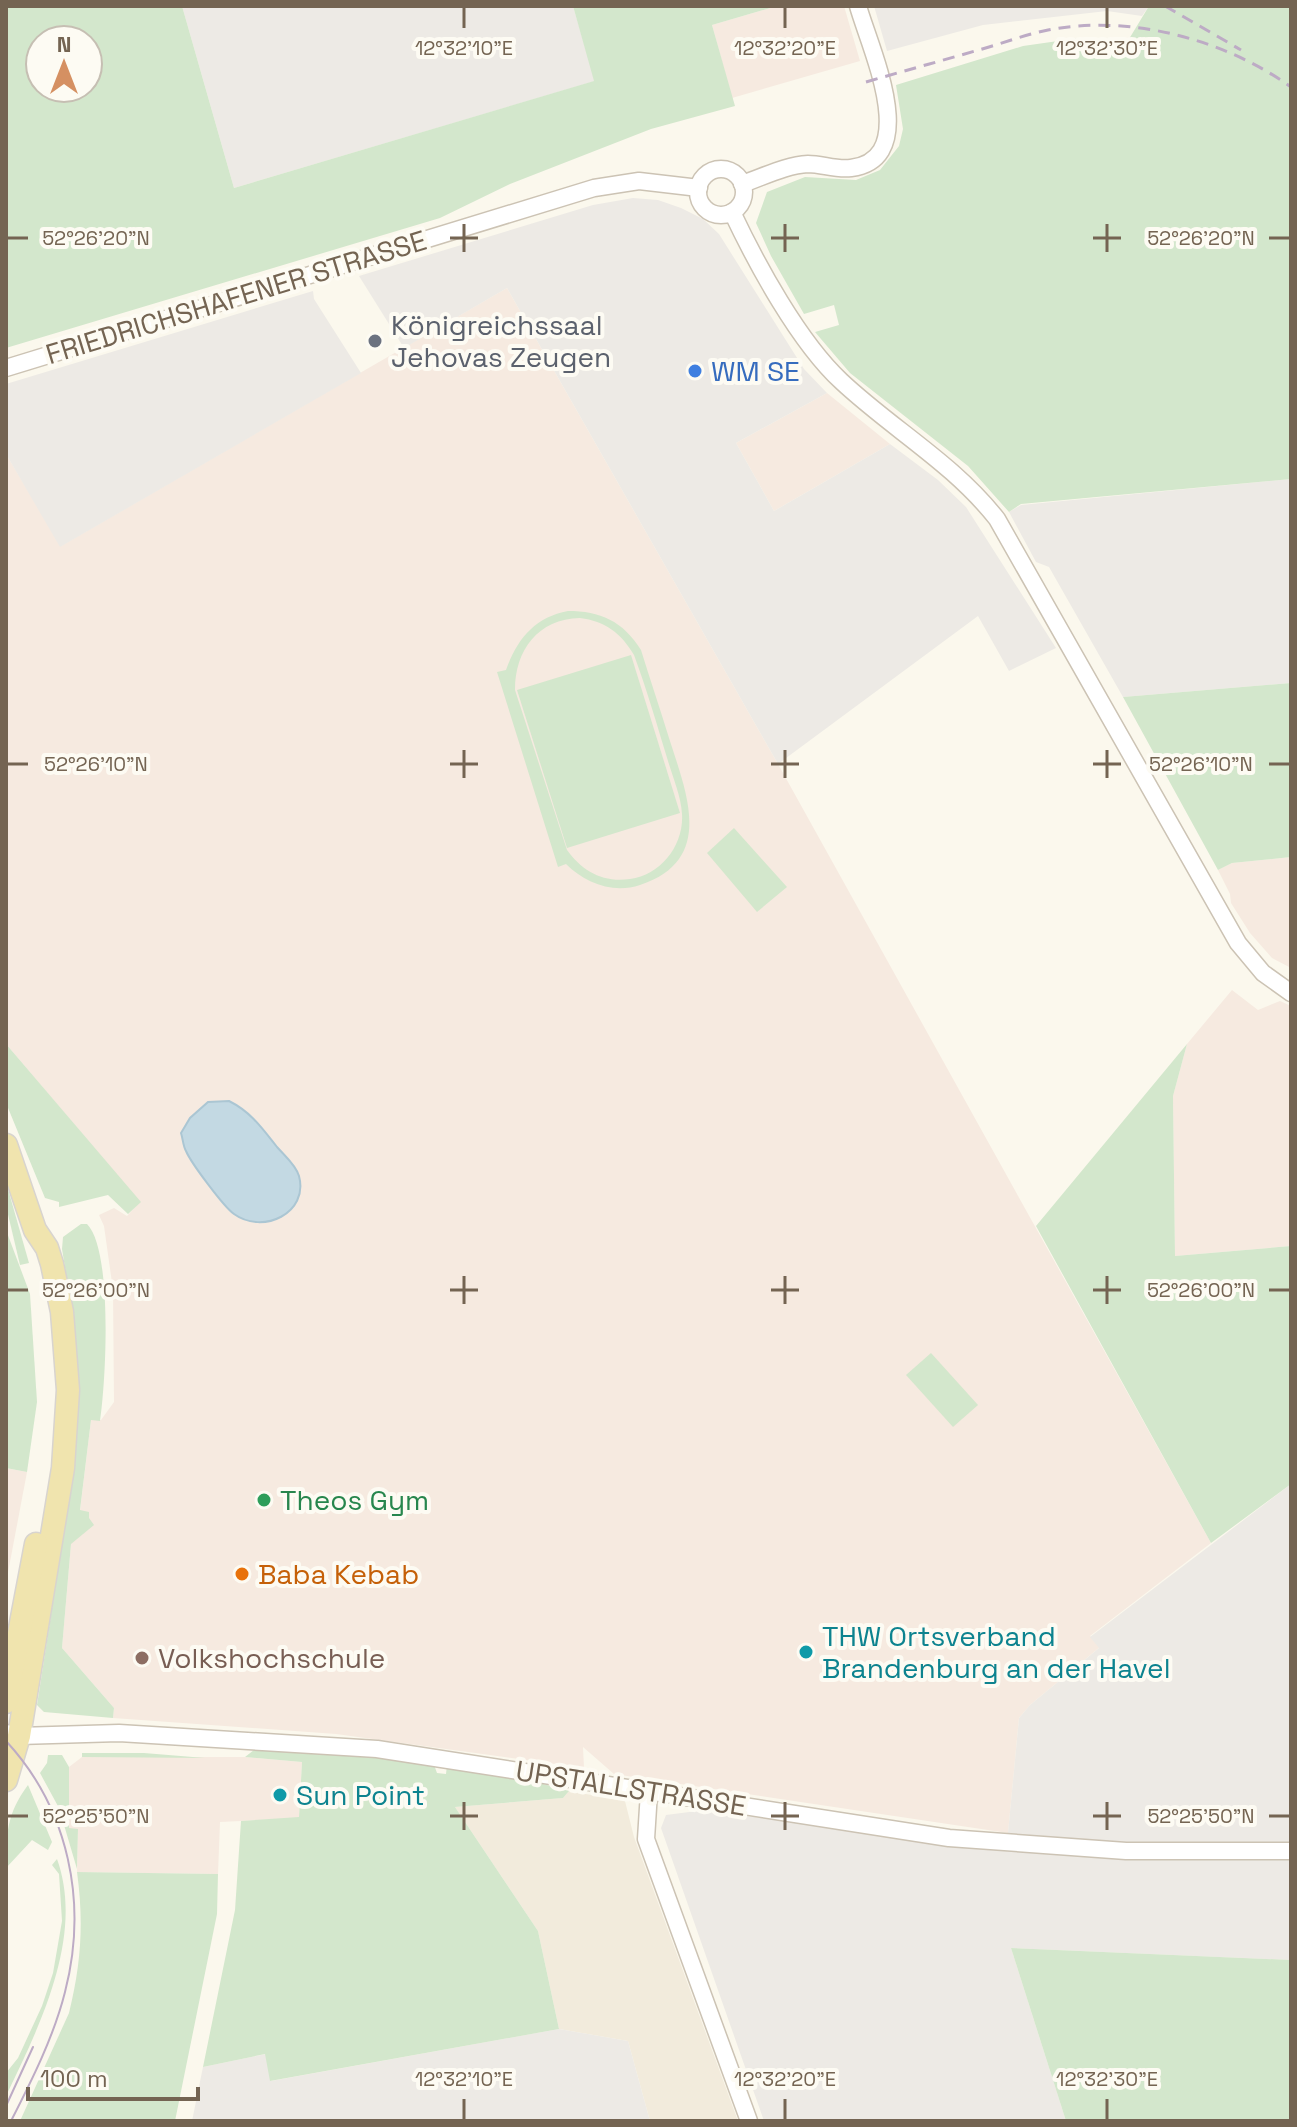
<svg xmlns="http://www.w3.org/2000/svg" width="1297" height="2127" font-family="'Space Grotesk',sans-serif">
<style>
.residential{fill:#f2ebdc}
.commercial{fill:#f6eae0}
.industrial{fill:#edeae5}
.green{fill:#d3e7cc;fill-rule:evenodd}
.water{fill:#c3d9e3;stroke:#abc6d3;stroke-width:2}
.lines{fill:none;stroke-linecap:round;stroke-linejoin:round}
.minor-casing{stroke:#ccc3b4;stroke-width:19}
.major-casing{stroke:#d8d4cf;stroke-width:25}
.minor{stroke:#fff;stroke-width:16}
.major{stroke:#f0e4ae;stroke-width:22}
.tram{stroke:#bdabc5;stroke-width:2}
.rail{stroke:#bdabc5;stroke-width:3;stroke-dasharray:12 8;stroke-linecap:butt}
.ticks{fill:none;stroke:#746452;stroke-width:3}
.worship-dot{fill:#6b7280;stroke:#fdfbf3;stroke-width:3}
.shop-dot{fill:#3f7fe0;stroke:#fdfbf3;stroke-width:3}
.leisure-dot{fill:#2e9e5b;stroke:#fdfbf3;stroke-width:3}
.food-dot{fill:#e8710a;stroke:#fdfbf3;stroke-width:3}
.culture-dot{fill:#0f9aa8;stroke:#fdfbf3;stroke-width:3}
.education-dot{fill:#8d6e63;stroke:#fdfbf3;stroke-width:3}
.labels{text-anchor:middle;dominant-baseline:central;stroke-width:8;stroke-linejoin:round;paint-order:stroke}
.street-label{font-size:28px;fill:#746452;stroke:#fdfbf3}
.worship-label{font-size:28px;fill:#5b616d;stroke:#fdfbf3;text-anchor:start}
.shop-label{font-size:28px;fill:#366cbe;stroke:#fdfbf3;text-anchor:start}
.leisure-label{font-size:28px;fill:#27864d;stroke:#fdfbf3;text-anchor:start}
.food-label{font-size:28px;fill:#c56008;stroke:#fdfbf3;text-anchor:start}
.culture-label{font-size:28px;fill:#0d838f;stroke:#fdfbf3;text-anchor:start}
.education-label{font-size:28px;fill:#785e54;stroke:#fdfbf3;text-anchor:start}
.ticks-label{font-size:20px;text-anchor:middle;fill:#746452;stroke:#fdfbf3;stroke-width:8;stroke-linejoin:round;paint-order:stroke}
</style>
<rect width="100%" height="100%" fill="#fbf8ed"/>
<polygon class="residential" points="569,1791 625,1801 634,1837 738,2121 650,2121 628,2041 559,2029 538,1931 455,1807 563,1798"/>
<g class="commercial">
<polygon points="777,6 844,6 860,61 732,98 712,25"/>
<polygon points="507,288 778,764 1211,1543 1090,1636 1100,1647 1030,1705 1019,1718 1008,1833 614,1774 583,1747 584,1768 336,1734 113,1718 114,1708 62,1648 71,1544 80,1511 91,1420 101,1420 114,1402 113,1290 104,1226 99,1215 114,1208 127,1216 140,1202 6,1044 6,454 61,546"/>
<polygon points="827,393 890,444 774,511 736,443"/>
<polygon points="1291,857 1291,968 1272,958 1250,933 1231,903 1230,894 1218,870 1232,863"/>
<polygon points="1232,990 1258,1010 1280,1001 1291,1006 1291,1246 1175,1256 1173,1096 1187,1044"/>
<polygon points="6,1468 27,1472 6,1583"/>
<polygon points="82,1757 245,1757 302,1762 299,1818 220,1822 218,1874 77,1872 78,1829 69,1829 69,1767"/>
</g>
<g class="industrial">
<polygon points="182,6 573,6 595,81 234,188"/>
<polygon points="874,6 1149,6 1142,16 1107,11 983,25 887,51"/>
<polygon points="633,198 658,200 681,208 703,219 719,234 804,369 827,393 736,443 774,511 890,444 938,480 966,507 1056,648 1009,671 978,616 778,764 507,288 404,348 359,276 593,205"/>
<polygon points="313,291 314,299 361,373 60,547 6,454 6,384"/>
<polygon points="1291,479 1291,683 1123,697 1049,567 1036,562 1009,512 1021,505"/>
<polygon points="1291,1484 1291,1960 1011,1948 1066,2121 764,2121 661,1828 666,1815 697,1811 1007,1843 1019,1718 1030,1705 1099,1648 1090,1637"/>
<polygon points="559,2029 628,2041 650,2121 192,2121 203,2067 266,2054 271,2081"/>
</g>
<g class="green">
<path d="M 6,6 L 182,6 L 234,188 L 594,81 L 573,6 L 777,6 L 712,25 L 735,106 L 651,129 L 510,184 L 440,218 L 6,348 ZM 40,40 L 88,40 L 88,88 L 40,88 Z"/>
<polygon points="1149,6 1291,6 1291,479 1021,504 1009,512 968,466 850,373 815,332 839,325 834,305 804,314 771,256 756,223 767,192 805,177 856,180 880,170 899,146 903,129 896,85 1023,46 1079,38 1129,39"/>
<path d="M 568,611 C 600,611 623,621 641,650 C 650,679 660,709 669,738 C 686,792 716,860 640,885 C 613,894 585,883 566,864 L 558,867 L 497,672 L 506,670 C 517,639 535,617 568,611 ZM 580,618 C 605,621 621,633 634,655 C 647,690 657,725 668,761 C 673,778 681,796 682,814 C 684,845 661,875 630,879 C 603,883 582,871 567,850 L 515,690 C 515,650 538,619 580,618 Z"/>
<polygon points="631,655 680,813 567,848 517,690"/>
<polygon points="1291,683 1291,857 1232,863 1218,870 1123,697"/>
<polygon points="734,828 787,887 757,912 707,853"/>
<polygon points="6,1044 141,1202 128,1214 108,1195 59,1207 59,1202 45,1198 6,1103"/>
<polygon points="1187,1044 1173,1096 1175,1256 1291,1246 1291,1484 1211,1543 1036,1226"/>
<polygon points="6,1182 29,1263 20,1265 6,1206"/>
<path d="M 81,1224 L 87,1224 C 113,1250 106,1382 100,1421 L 91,1420 L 80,1510 L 89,1512 L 89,1518 L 94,1525 L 71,1544 L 62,1648 L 114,1708 L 113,1718 L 44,1712 L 37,1705 L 76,1454 L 76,1335 L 62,1249 L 63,1237 Z"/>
<polygon points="6,1230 30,1294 37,1402 27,1472 6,1468"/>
<polygon points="931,1353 978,1405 953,1427 906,1375"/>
<polygon points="262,1749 433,1762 437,1773 446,1774 447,1765 513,1776 569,1791 563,1798 455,1807 538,1931 559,2029 270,2081 265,2054 203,2067 235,1910 241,1821 299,1817 302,1762 245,1757 254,1750"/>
<polygon points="82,1753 144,1753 205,1758 82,1757"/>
<polygon points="48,1755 62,1755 69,1767 69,1828 78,1829 77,1869 59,1808 40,1773 47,1763"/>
<path d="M 28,1785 L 52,1842 L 48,1850 L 32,1840 L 6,1868 C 6,1834 7,1813 28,1785 Z"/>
<path d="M 57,1859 C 85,1937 39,2027 6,2096 L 6,2073 L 18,2058 L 42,2006 L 53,1973 L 62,1921 L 59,1874 L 52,1865 Z"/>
<path d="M 77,1872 L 218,1874 L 217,1914 L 175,2121 L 20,2121 L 69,2013 C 81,1964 84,1923 77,1872 Z"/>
<polygon points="1011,1948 1291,1960 1291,2121 1066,2121"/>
</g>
<path class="water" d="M 229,1101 C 251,1112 262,1128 277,1147 C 284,1155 296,1165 299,1176 C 309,1213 263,1235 234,1214 C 224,1207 191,1163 186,1151 C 183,1146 183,1139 181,1133 L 190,1118 L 208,1102 Z"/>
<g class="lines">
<g class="minor-casing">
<g id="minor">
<circle cx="721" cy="192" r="23"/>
<path d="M 742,184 C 763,177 786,165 808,164 C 822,164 836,170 851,168 C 923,159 869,46 858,6"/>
<path d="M 732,212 C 757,265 799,342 841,381 C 892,429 953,463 997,519 L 1238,943 L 1263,973 L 1291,993"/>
<polyline points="6,368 594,188 639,181 699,188"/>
<polyline points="6,1733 19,1736 119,1733 377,1749 949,1838 1126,1851 1291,1851"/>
<polyline points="649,1792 646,1839 749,2121"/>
</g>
</g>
<g class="major-casing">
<g id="major">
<polyline points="6,1145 35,1230 47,1248 52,1264 62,1312 68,1390 63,1468 19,1736 6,1780"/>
<polyline points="6,1702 36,1544"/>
</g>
</g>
<use href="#minor" class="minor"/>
<use href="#major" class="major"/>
<g class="tram">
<path d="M 6,1741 C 69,1809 88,1903 65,1992 C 54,2036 32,2080 11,2121"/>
<polyline points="6,2106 33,2047"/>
</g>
<g class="rail">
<polyline points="1165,6 1241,50"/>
<path d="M 866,82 C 907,70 948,59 989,47 C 1009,41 1028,34 1048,30 C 1129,14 1224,39 1291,87"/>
</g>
</g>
<path class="ticks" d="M 464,8 L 464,28M 785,8 L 785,28M 1107,8 L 1107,28M 464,224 L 464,252M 785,224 L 785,252M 1107,224 L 1107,252M 8,238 L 28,238M 450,238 L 478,238M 771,238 L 799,238M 1093,238 L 1121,238M 1269,238 L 1289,238M 464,750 L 464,778M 785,750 L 785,778M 1107,750 L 1107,778M 8,764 L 28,764M 450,764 L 478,764M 771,764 L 799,764M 1093,764 L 1121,764M 1269,764 L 1289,764M 464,1276 L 464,1304M 785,1276 L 785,1304M 1107,1276 L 1107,1304M 8,1290 L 28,1290M 450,1290 L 478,1290M 771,1290 L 799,1290M 1093,1290 L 1121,1290M 1269,1290 L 1289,1290M 464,1802 L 464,1830M 785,1802 L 785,1830M 1107,1802 L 1107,1830M 8,1816 L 28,1816M 450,1816 L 478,1816M 771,1816 L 799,1816M 1093,1816 L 1121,1816M 1269,1816 L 1289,1816M 464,2099 L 464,2119M 785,2099 L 785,2119M 1107,2099 L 1107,2119"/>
<circle class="worship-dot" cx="375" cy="341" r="8"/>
<circle class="shop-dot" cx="695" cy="371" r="8"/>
<circle class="leisure-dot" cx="264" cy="1500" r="8"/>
<circle class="food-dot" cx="242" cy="1574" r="8"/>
<g class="culture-dot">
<circle cx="806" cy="1652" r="8"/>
<circle cx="280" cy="1795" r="8"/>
</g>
<circle class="education-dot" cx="142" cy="1658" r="8"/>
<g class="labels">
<g class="street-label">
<text transform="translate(236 297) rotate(-17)">FRIEDRICHSHAFENER STRASSE</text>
<text transform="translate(631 1788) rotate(9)">UPSTALLSTRASSE</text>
</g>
<g class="worship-label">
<text x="391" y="325">Königreichssaal<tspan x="391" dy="32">Jehovas Zeugen</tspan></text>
</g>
<g class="shop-label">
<text x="711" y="371">WM SE</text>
</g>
<g class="leisure-label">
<text x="280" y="1500">Theos Gym</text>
</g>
<g class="food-label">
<text x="258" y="1574">Baba Kebab</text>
</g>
<g class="culture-label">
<text x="822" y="1636">THW Ortsverband<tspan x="822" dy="32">Brandenburg an der Havel</tspan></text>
<text x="296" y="1795">Sun Point</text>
</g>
<g class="education-label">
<text x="158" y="1658">Volkshochschule</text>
</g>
</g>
<g class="ticks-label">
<text x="464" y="55">12°32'10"E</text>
<text x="785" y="55">12°32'20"E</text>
<text x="1107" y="55">12°32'30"E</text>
<text x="96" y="245">52°26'20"N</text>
<text x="1201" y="245">52°26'20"N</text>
<text x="96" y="771">52°26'10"N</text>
<text x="1201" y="771">52°26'10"N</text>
<text x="96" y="1297">52°26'00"N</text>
<text x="1201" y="1297">52°26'00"N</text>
<text x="96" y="1823">52°25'50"N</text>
<text x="1201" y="1823">52°25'50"N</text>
<text x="464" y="2086">12°32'10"E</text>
<text x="785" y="2086">12°32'20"E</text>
<text x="1107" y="2086">12°32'30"E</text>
</g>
<rect width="1297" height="2127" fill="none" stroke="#746452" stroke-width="16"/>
<g transform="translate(64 64)"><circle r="38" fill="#fdfbf3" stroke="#c6bfb3" stroke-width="2"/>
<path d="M0-6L14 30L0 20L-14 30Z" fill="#d59062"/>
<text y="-12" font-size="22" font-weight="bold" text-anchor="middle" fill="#746452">N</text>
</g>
<path d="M28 2087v12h170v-12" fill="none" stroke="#746452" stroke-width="4"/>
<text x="40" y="2087" font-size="24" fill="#746452" stroke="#fdfbf3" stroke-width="6" paint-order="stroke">100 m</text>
</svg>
